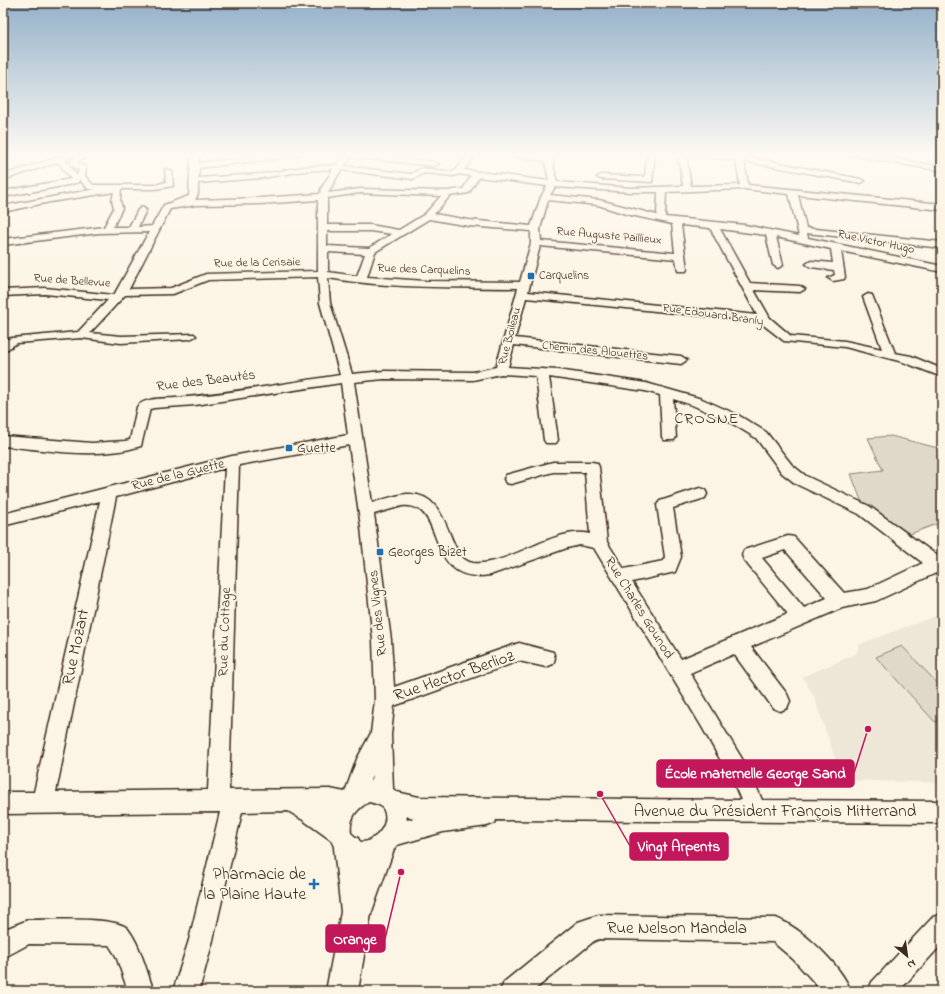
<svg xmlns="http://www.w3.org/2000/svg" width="945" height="994" font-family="'Indie Flower',sans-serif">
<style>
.built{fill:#eee6d6}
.green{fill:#e0d8c8;stroke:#8e8173}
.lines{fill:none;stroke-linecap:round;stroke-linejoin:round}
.minor-casing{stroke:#3b2a1e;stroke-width:3}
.major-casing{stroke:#3b2a1e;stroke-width:3}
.minor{fill:#fcf5e5;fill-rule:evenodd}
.major{fill:#fcf5e5;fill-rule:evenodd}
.poi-dot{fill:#1f6fb2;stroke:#fcf5e5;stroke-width:1.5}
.labels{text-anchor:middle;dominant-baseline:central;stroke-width:3.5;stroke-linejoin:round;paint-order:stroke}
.far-street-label{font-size:12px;fill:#3b2a1e;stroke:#fcf5e5}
.far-poi-label{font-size:12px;fill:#3b2a1e;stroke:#fcf5e5;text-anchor:start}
.street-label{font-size:14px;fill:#3b2a1e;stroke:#fcf5e5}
.poi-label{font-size:14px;fill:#3b2a1e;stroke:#fcf5e5;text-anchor:start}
.quarter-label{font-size:16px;letter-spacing:1px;fill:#3b2a1e;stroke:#fcf5e5}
.near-street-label{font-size:17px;fill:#3b2a1e;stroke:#fcf5e5}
.near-poi-label{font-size:17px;fill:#3b2a1e;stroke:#fcf5e5;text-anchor:end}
.leader{fill:none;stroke:#c2185b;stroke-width:1.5}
.callout-dot{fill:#c2185b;stroke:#fcf5e5;stroke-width:1.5}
.callout{fill:#c2185b;stroke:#c2185b;stroke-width:1.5}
.callout-label{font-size:15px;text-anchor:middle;font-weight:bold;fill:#fff}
</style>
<rect width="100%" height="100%" fill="#fcf5e5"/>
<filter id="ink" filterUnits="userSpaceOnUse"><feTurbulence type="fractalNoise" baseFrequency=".025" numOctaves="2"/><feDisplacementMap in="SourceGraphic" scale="8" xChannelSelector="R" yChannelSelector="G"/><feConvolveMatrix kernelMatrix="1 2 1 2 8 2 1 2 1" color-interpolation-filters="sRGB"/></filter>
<g filter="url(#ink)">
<polygon class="built" points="938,615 942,618 942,783 842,780 814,696 802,677 856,654 860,644"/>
<g class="green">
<polygon points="891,436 942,449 942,522 910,534 862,503 851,474 883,470 868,438"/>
<polygon points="902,646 942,688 942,719 935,722 876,657"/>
</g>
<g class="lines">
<g class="minor-casing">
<g id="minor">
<path d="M 68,154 L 73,156 L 65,160 L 77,176 L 79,170 L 69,164 C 76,154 81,154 93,154 L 80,160 L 77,163 L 86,167 L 85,176 L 93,185 L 155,185 L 166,182 L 165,169 L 172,171 L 173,186 L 155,189 L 121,189 L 120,200 L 122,208 L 113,227 L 129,227 L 138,210 L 142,207 L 146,210 L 138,227 L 152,226 L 164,205 L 189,196 L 191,154 L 199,154 L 199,163 L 277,154 L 301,154 L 297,156 L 199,168 L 198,178 L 262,174 L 304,167 L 336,165 L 343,157 L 336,154 L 362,154 L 435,162 L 439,164 L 435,166 L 351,157 L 344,166 L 411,174 L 422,168 L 452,172 L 456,170 L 468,154 L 476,154 L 464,170 L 549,181 L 545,161 L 509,156 L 505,154 L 544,156 L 543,154 L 551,154 L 557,182 L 631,188 L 683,186 L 678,154 L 743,154 L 743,156 L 861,179 L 865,181 L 861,183 L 744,161 L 748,185 L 942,204 L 942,210 L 798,195 L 806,228 L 942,242 L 942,248 L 807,233 L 808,238 L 942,266 L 942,272 L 841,251 L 845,277 L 844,279 L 833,281 L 828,278 L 835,275 L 834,270 L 811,267 L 806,264 L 811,261 L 833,263 L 831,249 L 776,237 L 783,265 L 778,268 L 773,265 L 766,235 L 720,229 L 750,283 L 800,286 L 805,289 L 800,292 L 754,290 L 770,318 L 791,336 L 845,341 L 882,349 L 863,297 L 868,294 L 872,295 L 895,353 L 911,356 L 942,369 L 942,377 L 903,362 L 845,347 L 784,341 L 761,323 L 755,321 L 526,298 L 515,338 L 681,356 L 687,360 L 681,364 L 514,345 L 508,367 L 558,370 L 646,383 L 702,399 L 738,415 L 766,432 L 792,465 L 806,476 L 869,506 L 942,559 L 942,575 L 936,573 L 876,601 L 842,608 L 751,647 L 787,694 L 790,701 L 787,708 L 780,711 L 773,708 L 734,654 L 690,673 L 750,772 L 762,800 L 942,801 L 942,823 L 496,820 L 495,823 L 487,826 L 443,832 L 397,845 L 389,855 L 377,862 L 369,866 L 356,865 L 348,862 L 336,851 L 331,840 L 303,820 L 288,811 L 242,812 L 213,940 L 199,991 L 173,991 L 189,940 L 220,812 L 3,814 L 3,792 L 34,792 L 100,501 L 3,526 L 3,514 L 232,456 L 348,435 L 341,383 L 195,405 L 154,408 L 150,409 L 141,446 C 97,460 48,450 3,446 L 3,436 L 92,443 L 125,441 L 130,440 L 137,407 C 144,397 165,399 175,398 C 230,394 285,383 340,375 L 320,303 L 318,277 L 208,280 L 173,294 L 125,295 L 90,333 L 121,336 L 194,334 L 196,336 L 190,339 L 121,343 L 81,338 L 17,343 L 3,352 L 3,340 L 12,338 L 78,332 L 108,300 L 45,294 L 3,296 L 3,290 L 45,288 L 114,295 L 149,232 L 99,233 L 3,245 L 3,239 L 104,227 L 114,208 L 112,200 L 114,192 L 50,202 L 3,212 L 3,206 L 96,189 L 88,189 L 79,179 L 79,182 L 68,185 L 3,197 L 3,191 L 71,179 L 58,162 L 3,180 L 3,175 ZM 686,156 L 736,160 L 740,185 L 691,186 ZM 333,169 L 321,189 L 320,194 L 260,198 L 195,200 L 198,194 L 198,183 L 262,178 L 304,171 ZM 341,170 L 413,179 L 424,173 L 453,176 L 460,174 L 471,176 L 463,189 L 447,191 L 360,189 L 328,193 ZM 479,177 L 547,186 L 541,197 L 531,226 L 469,220 L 434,214 L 450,196 L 469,193 ZM 555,187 L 631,192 L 658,192 L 657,215 L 599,200 L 550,195 ZM 744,189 L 789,194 L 799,236 L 745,225 L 665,217 L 666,192 ZM 360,193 L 441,196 L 425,214 L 399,230 L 370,225 L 327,225 L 327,198 ZM 318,200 L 318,271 L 206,274 L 171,288 L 129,289 L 170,209 L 196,205 L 260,204 ZM 548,200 L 598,205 L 626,214 L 672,224 L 675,253 L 541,241 L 540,229 ZM 429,219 L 469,226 L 531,231 L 531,243 L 520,282 L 426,281 L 367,277 L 375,252 ZM 681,225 L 710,228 L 757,315 L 528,292 L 540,246 L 676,259 L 678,271 L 686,271 L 687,269 ZM 327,231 L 370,231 L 392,234 L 369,248 L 327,246 ZM 328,252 L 365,254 L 357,276 L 328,272 ZM 328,278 C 391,289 455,287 518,288 L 496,367 L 473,372 L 384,371 L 352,374 L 330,303 ZM 501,374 L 536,376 L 544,440 L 546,443 L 556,443 L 558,440 L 549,377 L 645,391 L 660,395 L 662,437 L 664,440 L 674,440 L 676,437 L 673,399 L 692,405 L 728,421 L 756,438 L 782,473 L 796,484 L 859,514 L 923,563 L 868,589 L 844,593 L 794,537 L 788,536 L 744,550 L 742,555 L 744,560 L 788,614 L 681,659 L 632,582 L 675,572 L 681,557 L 673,508 L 705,498 L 707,494 L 705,490 L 700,488 L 660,501 L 657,505 L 665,557 L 663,561 L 624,569 L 607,542 L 599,467 L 597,463 L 592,462 L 553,462 L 506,475 L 504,479 L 506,483 L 511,484 L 553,472 L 585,472 L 590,534 C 555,525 509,567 473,563 C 445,559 453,492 407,494 C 395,495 383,500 372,503 L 354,382 L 384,379 L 473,380 ZM 349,445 L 361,527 L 373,640 L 375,700 L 371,733 L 357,759 L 345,792 L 330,789 L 229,790 L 239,465 ZM 225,468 L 208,790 L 56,792 L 116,497 ZM 402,506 C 449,501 421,586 490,575 L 567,548 L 580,545 L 594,548 L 702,727 L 735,786 L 741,800 L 419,797 L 397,792 L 393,789 L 391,735 L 394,706 L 519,661 L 546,667 L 553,664 L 555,658 L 553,652 L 519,643 L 394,687 L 391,640 L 374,514 ZM 785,550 L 827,598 L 804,608 L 762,558 ZM 372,775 L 372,781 L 370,781 ZM 369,802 C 373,803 378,804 381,806 C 394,820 376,843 361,842 L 351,833 C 349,819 356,809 369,802 ZM 406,816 L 414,818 L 407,820 Z"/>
<polygon points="647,154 655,154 652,182 601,179 597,177 601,175 645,177"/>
<polygon points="850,154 868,154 942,167 942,171 854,156"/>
<polygon points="942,914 942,944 899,991 868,991 872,982 933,917"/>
<path d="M 599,915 L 776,918 C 803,929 840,964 851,991 L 822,991 L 793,959 L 773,942 L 599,939 L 594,941 L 533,991 L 500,991 L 504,982 L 578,922 Z"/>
<path d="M 28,920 C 46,920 118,916 128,929 C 141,946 146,971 154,991 L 128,991 L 116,956 L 109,945 L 29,944 L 3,958 L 3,930 Z"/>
</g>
</g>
<g class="major-casing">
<polygon id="major" points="348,834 358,838 363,855 370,839 380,835 390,839 394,849 371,914 358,991 326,991 341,912 334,848 338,838"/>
</g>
<use href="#minor" class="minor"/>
<use href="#major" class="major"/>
</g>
</g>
<linearGradient id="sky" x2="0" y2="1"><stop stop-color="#94b1ca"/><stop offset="0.53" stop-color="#fefaf3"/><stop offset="1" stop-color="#fefaf3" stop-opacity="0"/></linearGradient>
<rect width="945" height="293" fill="url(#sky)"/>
<g class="poi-dot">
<rect x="527" y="272" width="8" height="8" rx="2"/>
<rect x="285" y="444" width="8" height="8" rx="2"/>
<rect x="376" y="548" width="8" height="8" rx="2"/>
<path d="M312 878h4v4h4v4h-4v4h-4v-4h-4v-4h4z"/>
</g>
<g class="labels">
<g class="far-street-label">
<text transform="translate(609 236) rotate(5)">Rue Auguste Paillieux</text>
<text transform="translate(876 242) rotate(12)">Rue Victor Hugo</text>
<text transform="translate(257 263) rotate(-1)">Rue de la Cerisaie</text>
<text transform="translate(424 270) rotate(2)">Rue des Carquelins</text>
<text transform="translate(72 281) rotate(4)">Rue de Bellevue</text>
<text transform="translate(713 315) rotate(8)">Rue Edouard Branly</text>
<text transform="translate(510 336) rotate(-75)">Rue Boileau</text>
<text transform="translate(595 351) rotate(6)">Chemin des Alouettes</text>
</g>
<g class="far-poi-label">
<text x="539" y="276">Carquelins</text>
</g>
<g class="street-label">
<text transform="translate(206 381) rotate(-7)">Rue des Beautés</text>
<text transform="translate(178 475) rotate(-14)">Rue de la Guette</text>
<text transform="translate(639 608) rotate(58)">Rue Charles Gounod</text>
<text transform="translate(378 613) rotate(-96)">Rue des Vignes</text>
<text transform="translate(225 632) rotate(-88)">Rue du Cottage</text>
</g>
<g class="poi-label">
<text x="297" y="448">Guette</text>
<text x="388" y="552">Georges Bizet</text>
</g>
<g class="quarter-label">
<text x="707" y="419">CROSNE</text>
</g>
<g class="near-street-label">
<text transform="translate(76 647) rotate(-78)">Rue Mozart</text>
<text transform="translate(454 676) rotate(-19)">Rue Hector Berlioz</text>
<text x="775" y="811">Avenue du Président François Mitterrand</text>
<text x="677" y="928">Rue Nelson Mandela</text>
</g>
<g class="near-poi-label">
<text x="306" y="874">Pharmacie de<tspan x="306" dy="20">la Plaine Haute</tspan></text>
</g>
</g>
<path class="leader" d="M868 729L854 773M600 794L630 846M401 872L385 939"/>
<g class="callout-dot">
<circle cx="868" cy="729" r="4"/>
<circle cx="600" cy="794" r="4"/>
<circle cx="401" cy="872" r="4"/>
</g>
<g class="callout">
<rect x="657" y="760" width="197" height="27" rx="4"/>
<rect x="630" y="833" width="98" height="27" rx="4"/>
<rect x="326" y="925" width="59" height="27" rx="4"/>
</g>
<g class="callout-label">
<text x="755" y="778">École maternelle George Sand</text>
<text x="679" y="851">Vingt Arpents</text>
<text x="355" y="944">Orange</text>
</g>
<rect width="945" height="994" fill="none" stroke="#fcf5e5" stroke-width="16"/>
<rect x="8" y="8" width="929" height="978" fill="none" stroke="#3b2a1e" stroke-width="1.5" filter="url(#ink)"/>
<g transform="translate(907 956) rotate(151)" stroke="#fcf5e5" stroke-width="3" paint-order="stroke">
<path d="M0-3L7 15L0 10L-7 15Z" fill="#3b2a1e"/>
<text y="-6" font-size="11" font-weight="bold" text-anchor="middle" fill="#3b2a1e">N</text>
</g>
</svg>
